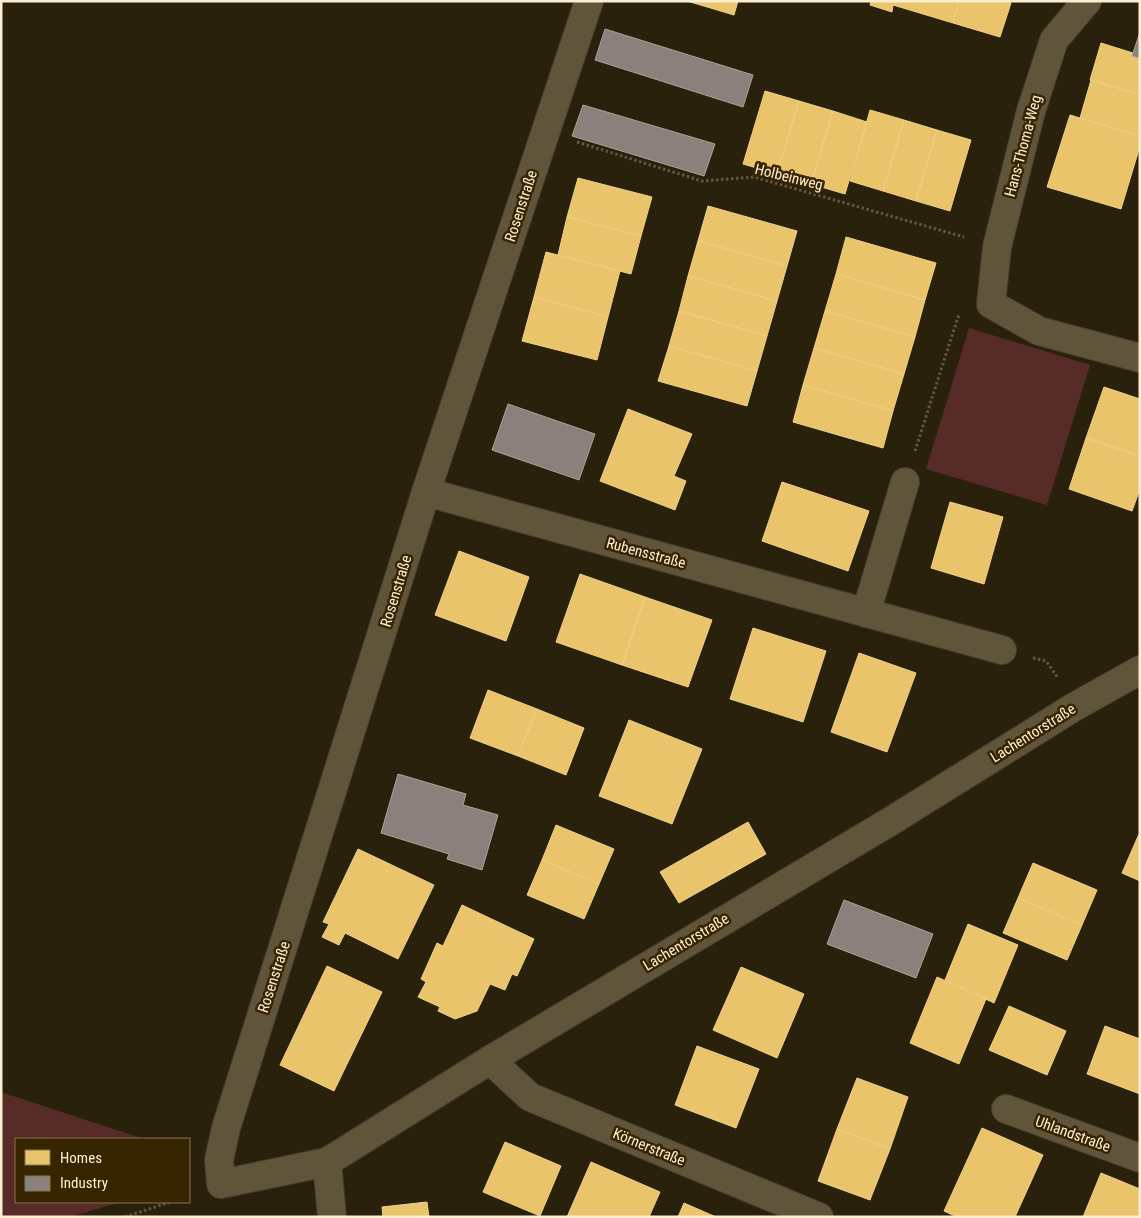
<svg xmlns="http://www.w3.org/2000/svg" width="1141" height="1218" font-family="'Roboto Condensed',sans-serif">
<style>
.green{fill:#572b28}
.homes{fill:#e9c46a;stroke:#efd189}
.industry{fill:#8a817c;stroke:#aca296}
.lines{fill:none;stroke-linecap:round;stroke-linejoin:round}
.minor-casing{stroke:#453e2e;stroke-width:30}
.path{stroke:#615843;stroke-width:3;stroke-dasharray:2.5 2.5;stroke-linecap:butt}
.minor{stroke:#60543a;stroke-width:28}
.labels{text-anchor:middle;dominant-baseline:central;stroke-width:5;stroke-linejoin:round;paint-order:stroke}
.street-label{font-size:15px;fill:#fdeed2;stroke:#372500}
</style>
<rect width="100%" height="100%" fill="#2a210d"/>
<g class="green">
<polygon points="969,328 1090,365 1047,505 926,469"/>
<polygon points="1,1092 144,1139 16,1139 16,1202 120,1202 70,1217 1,1217"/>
</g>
<g class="homes">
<polygon points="687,1 738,1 734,15"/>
<polygon points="871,1 959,1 953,23 893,5 892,12 870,5"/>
<polygon points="959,1 1009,1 1011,3 1000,37 953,23"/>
<polygon points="1101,43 1133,53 1132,56 1140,58 1140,95 1090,80"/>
<polygon points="1091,80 1140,95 1140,136 1080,118"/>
<polygon points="765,91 799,101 777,174 743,164"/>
<polygon points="799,101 833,111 811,184 777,174"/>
<polygon points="870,110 904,120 883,191 850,181"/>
<polygon points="833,111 867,122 845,194 811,184"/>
<polygon points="1070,115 1140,136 1140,146 1121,209 1047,187"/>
<polygon points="904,120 937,130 916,201 883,191"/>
<polygon points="937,130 971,140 950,211 916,201"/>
<polygon points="578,178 652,197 641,236 567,217"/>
<polygon points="708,206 797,231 787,266 698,241"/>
<polygon points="567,217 641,236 631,274 558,255"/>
<polygon points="846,237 936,263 925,300 836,274"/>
<polygon points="698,241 787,266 777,301 688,276"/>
<polygon points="546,252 620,271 608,317 534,297"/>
<polygon points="836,274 925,300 915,337 825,311"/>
<polygon points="688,276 777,301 767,336 679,311"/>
<polygon points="534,297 608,317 597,360 522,341"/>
<polygon points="679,311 767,336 757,371 669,346"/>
<polygon points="825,311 915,337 904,374 814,348"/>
<polygon points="669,346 757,371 747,406 658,381"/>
<polygon points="814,348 904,374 893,411 803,385"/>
<polygon points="803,385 893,411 883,448 793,422"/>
<polygon points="1104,387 1140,399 1140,456 1086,438"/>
<polygon points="628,409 692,434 674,476 686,481 675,510 600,481"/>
<polygon points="1086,438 1140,456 1140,489 1132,511 1069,489"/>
<polygon points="782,482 869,511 848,571 762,541"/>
<polygon points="950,502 1003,517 984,584 931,568"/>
<polygon points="459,551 529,577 506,641 435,615"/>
<polygon points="580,574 645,597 622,665 556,642"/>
<polygon points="645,597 712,620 688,687 622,665"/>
<polygon points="753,628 826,651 803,722 730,699"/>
<polygon points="859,653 916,673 887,752 831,732"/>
<polygon points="488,690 537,709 518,756 470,738"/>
<polygon points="537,709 584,728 566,775 518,756"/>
<polygon points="629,720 702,749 672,824 599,796"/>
<polygon points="748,822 766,854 679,903 660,872"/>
<polygon points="556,825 614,849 599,884 542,860"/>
<polygon points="1139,834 1140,834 1140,881 1122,873"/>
<polygon points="358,849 434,885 398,959 345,933 339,945 322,937 329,924 323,922"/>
<polygon points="542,860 599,884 584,919 527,895"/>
<polygon points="1033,863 1097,890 1082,925 1018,898"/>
<polygon points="1018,898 1082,925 1067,960 1003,933"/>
<polygon points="462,905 534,939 517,976 512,974 505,990 490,984 477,1011 455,1019 438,1011 440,1007 418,997 426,982 421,979 437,943 443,946"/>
<polygon points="968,924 1018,945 994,1003 945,980"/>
<polygon points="327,966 382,992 334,1091 280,1065"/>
<polygon points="741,967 804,994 777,1058 713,1030"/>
<polygon points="937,977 986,999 959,1064 910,1043"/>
<polygon points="1009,1006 1066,1031 1047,1075 989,1050"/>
<polygon points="1105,1026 1140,1039 1140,1094 1087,1074"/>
<polygon points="697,1046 759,1069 736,1128 675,1105"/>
<polygon points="857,1078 908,1097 890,1149 837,1129"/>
<polygon points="982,1128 1043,1155 1015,1217 957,1217 944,1211"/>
<polygon points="837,1129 890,1149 870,1200 818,1181"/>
<polygon points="505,1142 561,1166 540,1216 483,1192"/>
<polygon points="591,1162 660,1192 649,1217 567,1217"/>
<polygon points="1101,1173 1140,1189 1140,1217 1083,1217"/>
<polygon points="427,1202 429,1217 383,1217 382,1207"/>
<polygon points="684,1203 716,1217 678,1217"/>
</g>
<g class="industry">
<polygon points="605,29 753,75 743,107 595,60"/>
<polygon points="1140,32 1140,58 1132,56"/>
<polygon points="583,105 715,144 704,176 572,136"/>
<polygon points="508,404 595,434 579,480 492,450"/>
<polygon points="398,774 466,794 463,805 498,815 482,870 447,859 449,854 381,833"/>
<polygon points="844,900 933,934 916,978 827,944"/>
</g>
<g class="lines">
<g class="minor-casing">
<g id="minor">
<polyline points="589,1 426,492 226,1128 219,1160 221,1184 327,1162 490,1060 891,821 1074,707 1140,670"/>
<polyline points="1087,1 1054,40 1031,111 997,247 991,304 1039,331 1140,358"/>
<polyline points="426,492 1002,650"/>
<polyline points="866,613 905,482"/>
<polyline points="490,1060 530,1097 819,1217"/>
<polyline points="1006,1109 1140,1158"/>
<polyline points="327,1162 332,1217"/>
</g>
</g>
<g class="path">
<polyline points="577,142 702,181 754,177 964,237"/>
<polyline points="915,451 958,317 962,316"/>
<polyline points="1033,658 1046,661 1058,678"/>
<polyline points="125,1217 170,1202"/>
</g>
<use href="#minor" class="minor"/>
</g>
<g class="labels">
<g class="street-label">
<text transform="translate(1023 146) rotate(-75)">Hans-Thoma-Weg</text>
<text transform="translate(789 177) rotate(14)">Holbeinweg</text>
<text transform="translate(521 206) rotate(-72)">Rosenstraße</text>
<text transform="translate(646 553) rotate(15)">Rubensstraße</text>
<text transform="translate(396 591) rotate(-73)">Rosenstraße</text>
<text transform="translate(1033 733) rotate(-32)">Lachentorstraße</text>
<text transform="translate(686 942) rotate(-31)">Lachentorstraße</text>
<text transform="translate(274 977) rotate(-72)">Rosenstraße</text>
<text transform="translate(1073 1134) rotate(20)">Uhlandstraße</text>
<text transform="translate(649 1147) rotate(22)">Körnerstraße</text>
</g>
</g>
<rect width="1141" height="1218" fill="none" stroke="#fdeed2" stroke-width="5"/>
<rect x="15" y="1138" width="175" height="65" fill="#372500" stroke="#867554"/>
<rect x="25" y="1150" width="25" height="15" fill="#e9c46a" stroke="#867554"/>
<text x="60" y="1163" font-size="15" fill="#fdeed2">Homes</text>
<rect x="25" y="1176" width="25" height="15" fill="#8a817c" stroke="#867554"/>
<text x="60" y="1188" font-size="15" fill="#fdeed2">Industry</text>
</svg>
